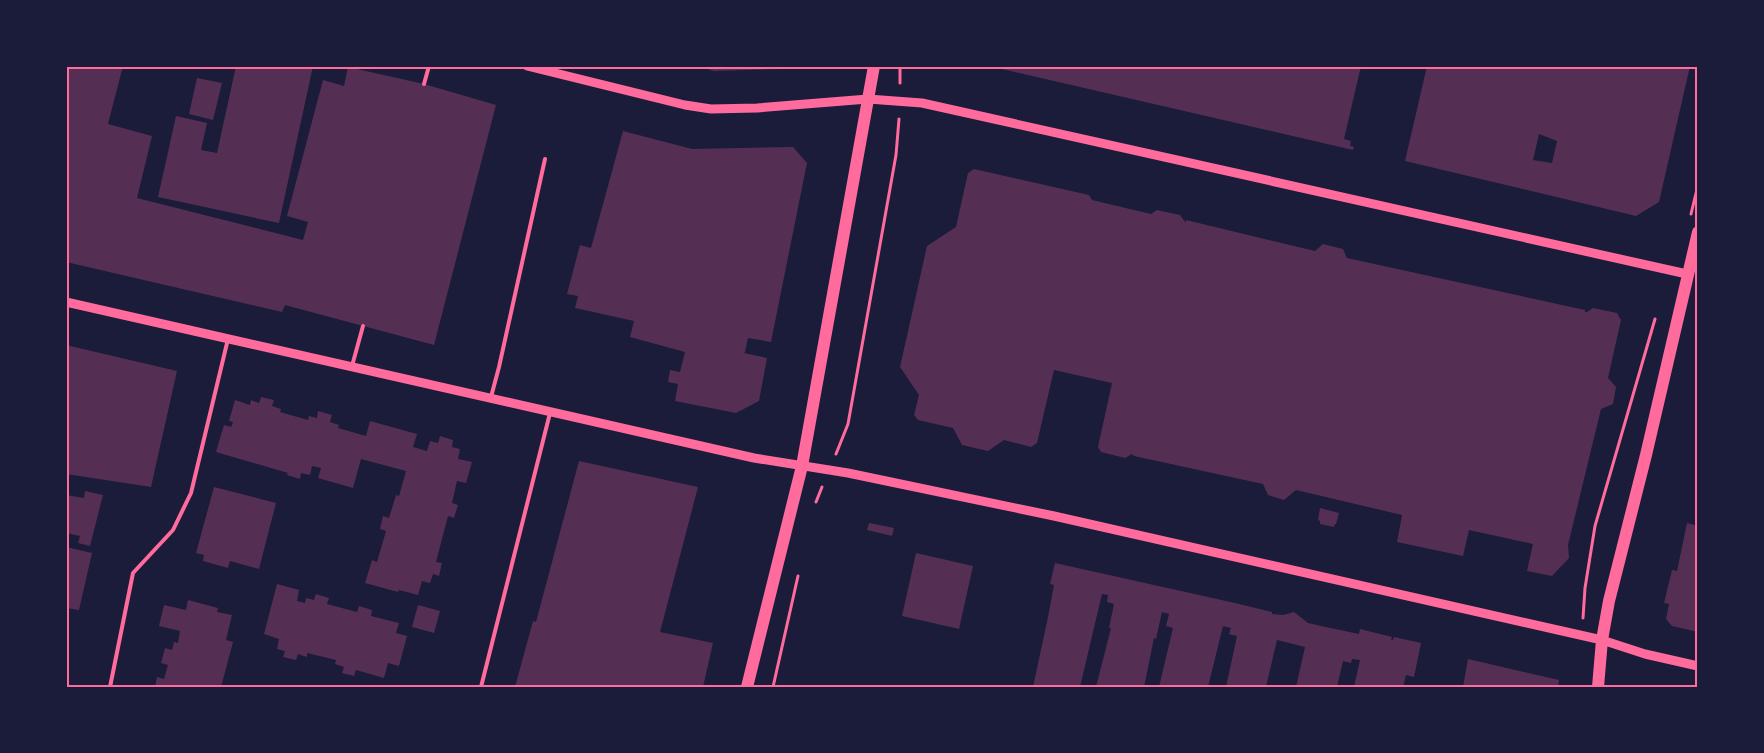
<svg xmlns="http://www.w3.org/2000/svg" width="1764" height="753" font-family="Rubik,sans-serif">
<style>
.building{fill:#542f53;fill-rule:evenodd}
.lines{fill:none;stroke-linecap:round;stroke-linejoin:round}
.path{stroke:#ff6b9d;stroke-width:3}
.service{stroke:#ff6b9d;stroke-width:4}
.tertiary{stroke:#ff6b9d;stroke-width:9}
.primary{stroke:#ff6b9d;stroke-width:12}
.neatline{fill:none;stroke:#ff6b9d;stroke-width:2}
</style>
<rect width="100%" height="100%" fill="#1b1b3a"/>
<g class="building">
<polygon points="66,66 123,66 108,124 152,136 137,198 303,240 308,222 287,216 323,80 344,86 348,67 424,84 496,105 434,345 285,305 282,312 66,262"/>
<polygon points="236,66 313,66 279,223 158,197 176,116 207,123 201,150 217,153"/>
<polygon points="697,66 813,66 813,68 714,71"/>
<polygon points="989,66 1361,66 1344,139 1351,141 1350,146 1354,147 1353,150"/>
<path d="M 1427,66 L 1690,66 L 1659,202 L 1636,216 L 1405,161 ZM 1539,134 L 1557,141 L 1552,163 L 1533,160 Z"/>
<polygon points="197,78 222,83 213,120 189,114"/>
<polygon points="623,131 692,149 793,147 807,163 771,342 748,338 745,352 744,353 767,358 759,401 736,413 675,401 678,384 668,382 670,370 680,372 685,352 630,337 634,321 575,308 578,296 567,294 580,245 591,248"/>
<polygon points="974,169 1089,195 1092,200 1151,214 1157,210 1180,215 1186,223 1186,220 1315,251 1323,244 1343,249 1347,258 1585,310 1585,312 1587,312 1593,308 1617,313 1621,320 1608,378 1616,387 1613,404 1601,409 1568,545 1569,558 1552,576 1527,571 1533,544 1469,530 1463,556 1397,542 1402,515 1296,490 1284,500 1268,495 1263,484 1134,456 1132,454 1125,458 1101,452 1098,447 1112,383 1054,370 1037,443 1031,447 1004,440 988,451 962,445 953,428 918,420 914,415 919,395 900,367 927,246 956,227 968,173"/>
<polygon points="66,345 177,371 151,487 66,474"/>
<polygon points="261,397 274,400 272,406 281,409 280,412 308,420 309,416 317,418 318,411 332,415 330,422 339,425 338,428 366,436 370,421 417,434 413,447 427,451 430,441 438,443 440,436 453,440 452,447 460,449 458,459 472,462 466,483 457,481 452,503 458,505 454,518 448,516 436,562 442,563 439,576 433,574 430,583 422,581 418,595 399,590 398,592 365,583 372,560 377,562 386,531 380,529 383,516 389,518 396,495 399,496 406,471 361,459 353,488 318,478 321,468 312,466 310,475 301,473 300,479 287,475 288,473 216,452 224,425 231,427 233,422 229,421 235,400 250,405 251,400 259,403"/>
<polygon points="579,461 698,487 660,632 713,643 703,687 515,687 533,621 536,622"/>
<polygon points="214,487 276,503 259,569 230,561 228,568 203,561 204,555 196,553"/>
<polygon points="85,491 103,495 90,546 78,543 80,536 66,533 66,495 84,498"/>
<polygon points="1320,508 1339,513 1336,524 1335,524 1334,527 1320,524 1320,521 1318,520"/>
<polygon points="869,523 894,528 892,536 867,530"/>
<polygon points="1687,523 1698,526 1698,632 1672,626 1666,619 1669,604 1664,603 1672,570 1677,571"/>
<polygon points="66,547 92,553 79,610 66,608"/>
<polygon points="916,553 973,566 959,629 902,616"/>
<polygon points="1055,563 1235,603 1272,612 1272,614 1283,615 1294,612 1308,623 1321,626 1359,634 1360,629 1392,637 1391,640 1393,640 1394,637 1421,643 1414,677 1406,675 1403,687 1354,687 1360,660 1352,659 1351,663 1343,661 1337,687 1296,687 1305,647 1277,640 1266,687 1226,687 1237,636 1229,634 1231,628 1223,626 1208,687 1159,687 1173,628 1166,626 1169,614 1162,612 1156,639 1154,638 1144,687 1096,687 1111,628 1109,628 1114,604 1107,602 1108,595 1102,594 1080,687 1033,687 1048,617 1054,585 1050,584"/>
<polygon points="277,584 299,590 297,601 305,603 306,598 314,600 316,594 329,598 327,604 357,612 359,606 372,610 371,616 399,623 396,633 407,636 399,666 388,663 384,678 356,670 354,676 342,673 344,667 335,664 336,660 307,653 307,657 298,654 296,660 283,657 285,651 277,649 279,639 264,634"/>
<polygon points="188,600 218,608 217,612 232,615 226,640 233,642 221,687 155,687 157,677 164,679 168,665 161,663 165,648 172,650 174,642 178,643 180,631 159,626 164,605 186,610"/>
<polygon points="418,605 440,611 434,633 412,627"/>
<polygon points="1468,659 1559,680 1558,687 1463,687"/>
</g>
<g class="lines">
<g class="path">
<polyline points="900,83 900,66"/>
<polyline points="1691,214 1698,185"/>
<polyline points="836,454 848,424 896,155 899,119"/>
<polyline points="816,502 822,487"/>
<polyline points="1583,618 1585,588 1595,526 1655,319"/>
<polyline points="773,687 798,576"/>
</g>
<g class="service">
<polyline points="424,84 429,66"/>
<polyline points="352,366 363,326"/>
<polyline points="491,397 499,367 545,159"/>
<polyline points="110,687 133,573 173,530 191,493 228,339"/>
<polyline points="481,687 550,413"/>
</g>
<g class="tertiary">
<polyline points="527,66 685,105 711,109 757,108 868,99 922,103 1687,274"/>
<polyline points="66,302 754,458 848,473 1054,516 1602,640 1645,654 1698,666"/>
</g>
<g class="primary">
<polyline points="747,687 802,466 874,66"/>
<polyline points="1598,687 1602,640 1609,601 1646,455 1698,232"/>
</g>
</g>
<rect width="1764" height="753" fill="none" stroke="#1b1b3a" stroke-width="135"/>
<rect x="68" y="68" width="1628" height="618" class="neatline"/>
</svg>
